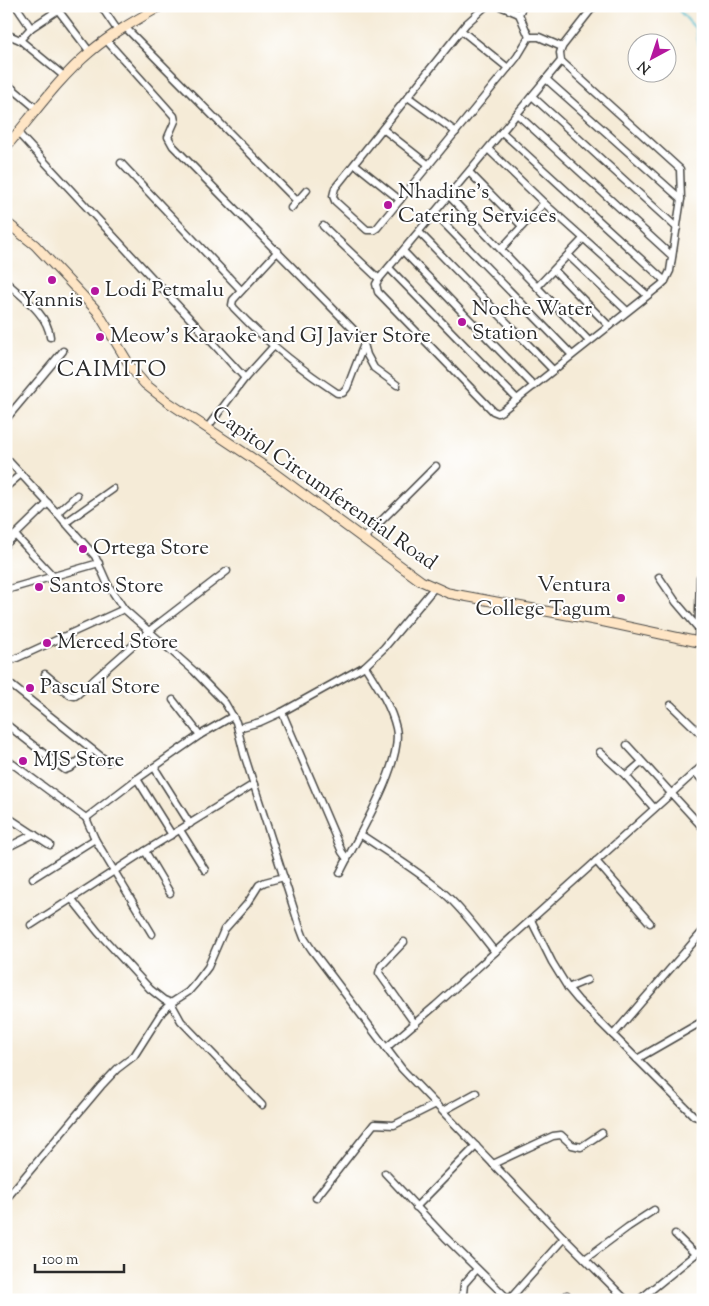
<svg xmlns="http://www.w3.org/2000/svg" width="709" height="1306" font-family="'Sorts Mill Goudy',serif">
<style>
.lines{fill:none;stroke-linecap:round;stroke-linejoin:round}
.stream{stroke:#56bfd2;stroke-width:2}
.street-casing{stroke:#494845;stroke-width:9}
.secondary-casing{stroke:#494845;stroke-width:11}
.street{stroke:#fff;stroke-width:6}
.secondary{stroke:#fee5c5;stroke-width:9}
.poi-dot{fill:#b5179e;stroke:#fff;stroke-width:2}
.labels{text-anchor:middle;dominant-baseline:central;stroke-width:4;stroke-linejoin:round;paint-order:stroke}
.poi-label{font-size:21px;fill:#2b2b2b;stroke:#fff;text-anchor:start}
.street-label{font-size:21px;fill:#2b2b2b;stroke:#fff}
.neighbourhood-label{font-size:22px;letter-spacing:1px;fill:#2b2b2b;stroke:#fff}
</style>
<rect width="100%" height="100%" fill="#fff"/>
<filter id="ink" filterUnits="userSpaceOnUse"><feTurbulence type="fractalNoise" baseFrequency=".02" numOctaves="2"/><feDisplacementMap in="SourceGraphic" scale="10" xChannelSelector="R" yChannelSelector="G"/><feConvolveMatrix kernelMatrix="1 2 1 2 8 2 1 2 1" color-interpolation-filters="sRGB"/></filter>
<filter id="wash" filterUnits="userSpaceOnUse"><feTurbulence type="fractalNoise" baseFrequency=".0096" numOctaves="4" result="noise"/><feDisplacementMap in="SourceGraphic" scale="20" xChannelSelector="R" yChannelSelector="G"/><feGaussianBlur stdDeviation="1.12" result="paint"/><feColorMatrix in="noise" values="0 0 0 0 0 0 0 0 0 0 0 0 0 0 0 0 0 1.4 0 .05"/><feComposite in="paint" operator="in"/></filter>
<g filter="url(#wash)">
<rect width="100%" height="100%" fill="#f5ebd7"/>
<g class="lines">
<polyline class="stream" points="675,6 696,29 703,69"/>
</g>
</g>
<g filter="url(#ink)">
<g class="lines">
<g class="street-casing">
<g id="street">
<polyline points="16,6 31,28"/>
<polyline points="55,6 90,52"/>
<polyline points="101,6 118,31"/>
<polyline points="486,6 466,24 335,188 333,196 335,201 367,230 374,230 377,228 517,57 529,37"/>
<polyline points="500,6 519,14"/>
<polyline points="523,6 519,14 529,37"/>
<polyline points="125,27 297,201"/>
<polyline points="462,31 508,68"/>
<polyline points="6,34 20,40 65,77"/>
<polyline points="529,37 539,37 562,47"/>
<polyline points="20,40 31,28 58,10"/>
<polyline points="106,40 174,116 175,121 168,137 173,146 353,329 364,344 367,355 374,368 397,385"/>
<polyline points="561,61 379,279 376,284 378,292 493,411 498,413 502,411 661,285 665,281 670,271 681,199 680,169 561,61 560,53 562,47 594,6"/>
<polyline points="546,79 681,199"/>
<polyline points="6,83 37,109"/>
<polyline points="532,96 677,228"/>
<polyline points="408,97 456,132"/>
<polyline points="517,114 672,256"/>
<polyline points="383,129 429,165"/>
<polyline points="502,132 665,281"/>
<polyline points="18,133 245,378"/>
<polyline points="488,149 544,203 647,295"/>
<polyline points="121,163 241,290"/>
<polyline points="355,164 400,200"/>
<polyline points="469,172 522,226"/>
<polyline points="449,196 589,341"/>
<polyline points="291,208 307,190"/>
<polyline points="434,213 572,355"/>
<polyline points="323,226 379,279"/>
<polyline points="419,232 553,370"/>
<polyline points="501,249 544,203"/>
<path d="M 278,251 L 233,300 L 232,305 L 234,308 C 265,341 299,368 337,393 L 343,393 L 347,388 L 364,344"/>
<polyline points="403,251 534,386"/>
<polyline points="568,255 627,311"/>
<polyline points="389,268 517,399"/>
<polyline points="554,270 609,326"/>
<path d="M 6,282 C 22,297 48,314 50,337"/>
<polyline points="538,286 583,239"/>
<polyline points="6,419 63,351"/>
<polyline points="207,428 245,378 273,347"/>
<polyline points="6,458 57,513 95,556 108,585 124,609 194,671 225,703 236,722 244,754 299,925 304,938 312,950 402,1069 564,1238 626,1300"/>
<polyline points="6,487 21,474"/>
<polyline points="57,513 77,495"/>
<polyline points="65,523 113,489"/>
<polyline points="15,535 53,576"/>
<polyline points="364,538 436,466"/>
<polyline points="6,544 48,503"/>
<polyline points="659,577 676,602 699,629"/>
<polyline points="6,590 99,563"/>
<polyline points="698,642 700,577"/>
<polyline points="6,663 124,609"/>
<polyline points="45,674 70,695 75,696 78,694 149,631 227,571"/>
<polyline points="6,681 108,762"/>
<polyline points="173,700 200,735"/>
<polyline points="671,705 703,736"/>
<polyline points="282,712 342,852 347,859"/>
<polyline points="6,724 65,770 70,768 92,750"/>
<polyline points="238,728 260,722 282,712 365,666 384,648 434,588"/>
<polyline points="627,745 703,828"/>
<polyline points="600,752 626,776 654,808"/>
<polyline points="6,759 86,818 95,839 152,934"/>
<polyline points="154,767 190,824"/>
<polyline points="695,772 703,781"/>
<polyline points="626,776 642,762"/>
<polyline points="137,779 172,835"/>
<polyline points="6,816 50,845"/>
<polyline points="86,818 137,779 200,735 233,716"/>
<polyline points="180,830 205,870"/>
<path d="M 360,834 C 388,853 419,871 445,894 C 464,911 479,932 495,952"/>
<polyline points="6,848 34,834"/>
<polyline points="145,851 170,893"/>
<polyline points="596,861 650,923"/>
<path d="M 340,873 C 356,839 404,763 396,728 C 391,706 377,685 365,666"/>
<polyline points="33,878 95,839"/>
<polyline points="71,898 98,932 150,989 164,1000 171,1003 181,1021 262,1105"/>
<polyline points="531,920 552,962 568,988 587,980"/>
<polyline points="31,925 145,851 254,784"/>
<polyline points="703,931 613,1035 694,1116 703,1119"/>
<polyline points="404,942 381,966 379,973 415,1024"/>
<polyline points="568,988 578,1000 613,1035"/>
<polyline points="386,1048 435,1006 703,765"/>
<polyline points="637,1059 703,1021"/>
<polyline points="443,1111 476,1093"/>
<polyline points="493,1164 553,1136 561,1135 572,1145 581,1147 602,1133"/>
<polyline points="385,1173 445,1237 509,1300"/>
<polyline points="316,1198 374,1124 394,1125 436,1104"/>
<polyline points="6,1199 101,1086 117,1069 134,1056 162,1012 171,1003 188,992 196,983 208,967 224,930 247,904 259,885 265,882 284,877"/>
<polyline points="416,1207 476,1146"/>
<polyline points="675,1234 695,1254"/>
<polyline points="585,1259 628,1227 654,1210"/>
<polyline points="567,1295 571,1300"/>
<polyline points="459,1300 463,1294 464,1284 477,1269"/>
<polyline points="509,1300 564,1238"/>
<polyline points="639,1300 703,1248"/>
</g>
</g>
<g class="secondary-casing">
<g id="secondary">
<path d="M 6,147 C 33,115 58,79 90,52 C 111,34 136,20 161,6"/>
<polyline points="6,222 35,245 97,311 132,369 145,384 168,402 270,470 421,581 448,593 605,622 703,643"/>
</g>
</g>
<use href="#street" class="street"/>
<use href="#secondary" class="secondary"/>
</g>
</g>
<g class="poi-dot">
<circle cx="388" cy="205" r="5"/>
<circle cx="52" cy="280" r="5"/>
<circle cx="95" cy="291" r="5"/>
<circle cx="462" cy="322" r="5"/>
<circle cx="100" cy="337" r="5"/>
<circle cx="83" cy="549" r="5"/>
<circle cx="39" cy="587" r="5"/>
<circle cx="621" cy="598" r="5"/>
<circle cx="47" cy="643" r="5"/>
<circle cx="30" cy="688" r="5"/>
<circle cx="23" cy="761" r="5"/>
</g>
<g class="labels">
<g class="poi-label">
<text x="398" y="193">Nhadine's<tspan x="398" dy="24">Catering Services</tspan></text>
<text x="105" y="291">Lodi Petmalu</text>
<text x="52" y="301" text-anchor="middle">Yannis</text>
<text x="472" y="310">Noche Water<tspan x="472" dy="24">Station</tspan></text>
<text x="110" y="337">Meow's Karaoke and GJ Javier Store</text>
<text x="93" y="549">Ortega Store</text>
<text x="611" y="586" text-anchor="end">Ventura<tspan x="611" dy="24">College Tagum</tspan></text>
<text x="49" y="587">Santos Store</text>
<text x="57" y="643">Merced Store</text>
<text x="40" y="688">Pascual Store</text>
<text x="33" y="761">MJS Store</text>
</g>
<g class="street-label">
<text transform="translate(324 489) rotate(35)">Capitol Circumferential Road</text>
</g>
<g class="neighbourhood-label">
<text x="112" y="371">CAIMITO</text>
</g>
</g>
<rect width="709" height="1306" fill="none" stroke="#fff" stroke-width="25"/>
<g transform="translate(652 58) rotate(220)"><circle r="24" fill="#ffffff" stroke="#aaaaaa"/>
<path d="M0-4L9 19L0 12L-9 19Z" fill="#b5179e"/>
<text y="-8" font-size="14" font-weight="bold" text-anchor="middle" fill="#2b2b2b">N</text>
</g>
<path d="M35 1264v8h89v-8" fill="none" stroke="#2b2b2b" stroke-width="2.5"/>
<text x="42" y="1264" font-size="15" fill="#2b2b2b" stroke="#ffffff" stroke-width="4" paint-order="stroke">100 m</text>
</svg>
